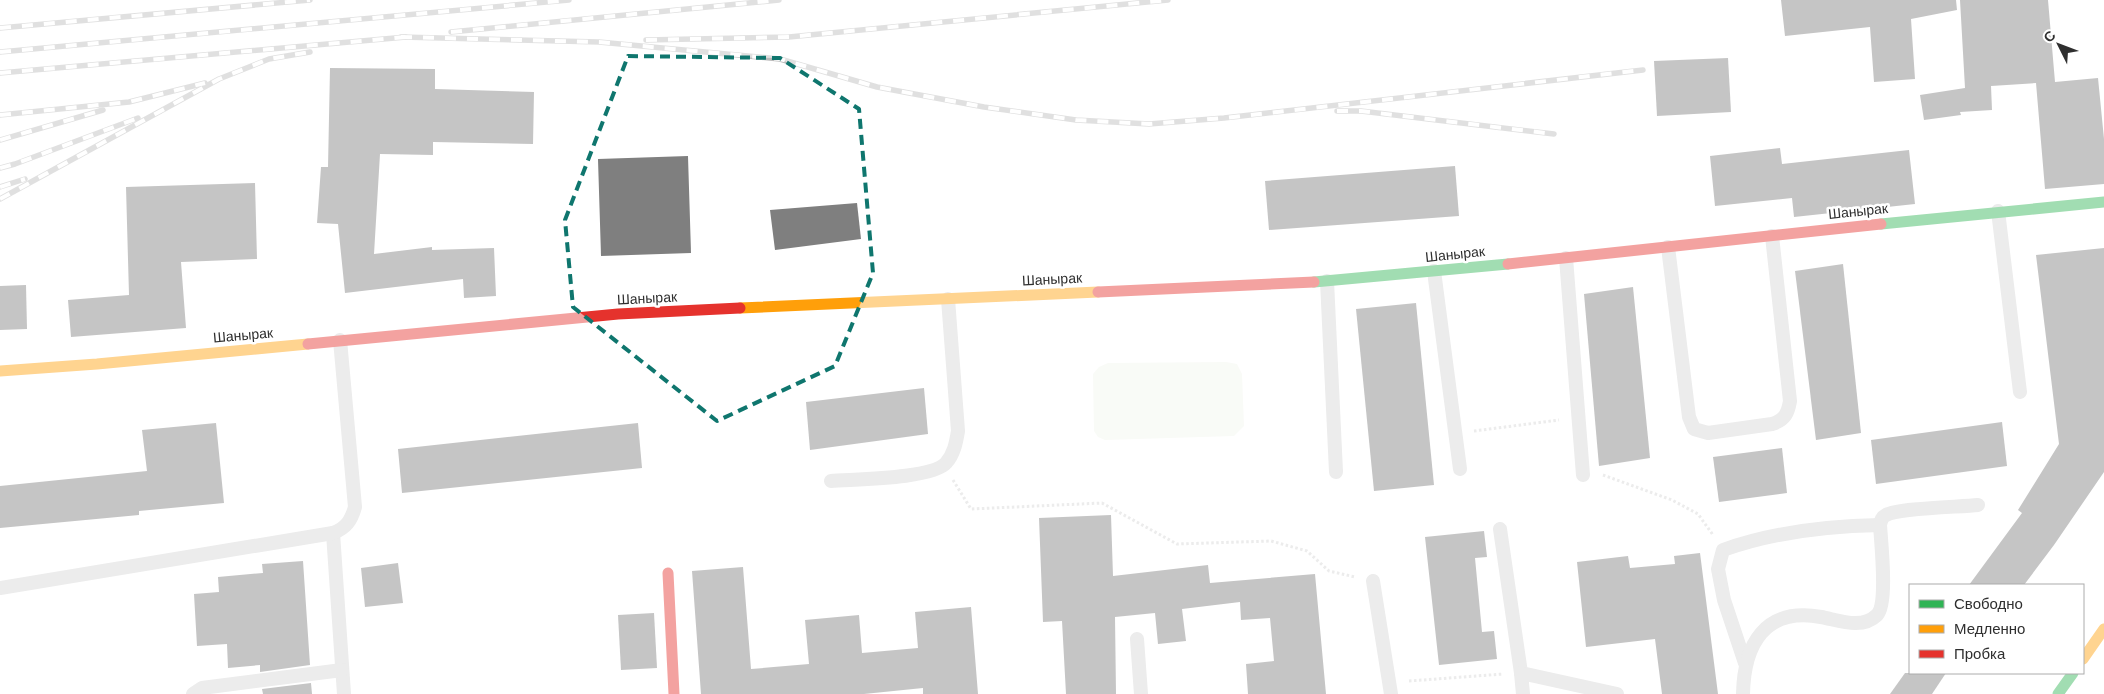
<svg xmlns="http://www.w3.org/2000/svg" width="2104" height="694" font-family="'Work Sans',sans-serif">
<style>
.pitch{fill:#f2f5ed}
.building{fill:#7f7f7f}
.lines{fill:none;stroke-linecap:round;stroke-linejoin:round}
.path{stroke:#d4d4d4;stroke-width:3;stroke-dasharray:2.5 2.5;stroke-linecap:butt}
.lane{stroke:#d4d4d4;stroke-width:14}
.fast{stroke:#30b455;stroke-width:11}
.slow{stroke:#ff9f0a;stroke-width:11}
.jam{stroke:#e5322d;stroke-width:11}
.rail-casing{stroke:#bbb;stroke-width:5.5}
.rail{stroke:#fff;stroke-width:4;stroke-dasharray:11;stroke-linecap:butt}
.marked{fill:none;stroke:#0f766e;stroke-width:4;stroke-dasharray:10 6;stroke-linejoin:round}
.labels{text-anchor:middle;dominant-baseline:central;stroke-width:5;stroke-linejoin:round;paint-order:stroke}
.street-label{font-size:14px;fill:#2f2f2f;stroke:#fff}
</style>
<rect width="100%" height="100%" fill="#fff"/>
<polygon class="pitch" points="1226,362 1237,364 1242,374 1244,426 1234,436 1105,440 1098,437 1094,431 1093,374 1099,367 1108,363"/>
<g class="building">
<polygon points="1781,0 1956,0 1957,10 1911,19 1915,79 1874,82 1870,27 1785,36"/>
<polygon points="1960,0 2048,0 2055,82 2098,78 2104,139 2104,184 2045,189 2036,83 1991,86 1992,110 1960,112 1961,115 1924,120 1920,95 1965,88"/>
<polygon points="1728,58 1731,112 1657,116 1654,61"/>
<polygon points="330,68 435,69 435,89 534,92 533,144 433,142 433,155 380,154 374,254 432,247 432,250 494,248 496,296 464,298 463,279 345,293 338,224 317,223 321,167 328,167"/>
<polygon points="1780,148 1782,164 1909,150 1915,204 1794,217 1792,198 1715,206 1710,156"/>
<polygon points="688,156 691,253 601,256 598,159"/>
<polygon points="1455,166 1459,216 1269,230 1265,181"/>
<polygon points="255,183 257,259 181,262 186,328 71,337 68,300 129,295 126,187"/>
<polygon points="857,203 861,239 775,250 770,210"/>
<polygon points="2104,248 2104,472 2054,545 2024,585 1969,585 2022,513 2018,510 2059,444 2036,255"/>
<polygon points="1843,264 1861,433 1816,440 1795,271"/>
<polygon points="26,285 27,329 0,330 0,286"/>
<polygon points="1633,287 1650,458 1599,466 1584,294"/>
<polygon points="1416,303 1434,485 1374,491 1356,309"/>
<polygon points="924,388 928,434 810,450 806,402"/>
<polygon points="2002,422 2007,466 1876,484 1871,440"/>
<polygon points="216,423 224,503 139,511 139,515 0,528 0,486 147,471 142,430"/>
<polygon points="638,423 642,468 402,493 398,449"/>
<polygon points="1782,448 1787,493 1719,502 1713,457"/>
<polygon points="1111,515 1113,576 1208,565 1210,583 1315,574 1326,694 1248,694 1246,664 1274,661 1270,618 1241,620 1240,602 1182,609 1186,641 1158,644 1155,613 1115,617 1116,694 1066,694 1062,621 1043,622 1039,518"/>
<polygon points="1484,531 1487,557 1475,558 1482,632 1494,631 1497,659 1439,665 1425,537"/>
<polygon points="1700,553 1718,694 1662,694 1655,639 1586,647 1577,562 1628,556 1630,568 1675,564 1674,556"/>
<polygon points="303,561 310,665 260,672 260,665 228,668 227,644 197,646 194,594 219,592 218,577 263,573 262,564"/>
<polygon points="398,563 403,603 365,607 361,568"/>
<polygon points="743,567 751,669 809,664 805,620 859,615 862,653 918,648 915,612 971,607 978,694 923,694 923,688 864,694 701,694 692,571"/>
<polygon points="654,613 657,668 621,670 618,615"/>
<polygon points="1905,673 1946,673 1932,694 1890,694"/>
<polygon points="311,683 312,694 263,694 262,689"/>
</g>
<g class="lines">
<g class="path">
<polyline points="1474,431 1559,420"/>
<polyline points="1603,475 1672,500 1698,514 1713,535"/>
<polyline points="953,480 971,509 1102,503 1177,544 1271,541 1307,551 1329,571 1355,577"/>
<polyline points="1409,681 1503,674"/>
</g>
<g class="lane">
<polyline points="1998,211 2020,392"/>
<path d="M 1668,247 L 1689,417 L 1694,429 L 1708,433 L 1772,424 C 1785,420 1788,413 1790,401 L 1772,236"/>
<polyline points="1566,258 1583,475"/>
<polyline points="1434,271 1460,469"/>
<polyline points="1327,281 1336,472"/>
<path d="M 831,481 C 854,479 932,479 946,463 C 954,454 956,443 958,431 L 948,299"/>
<polyline points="1500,529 1521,673 1617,694"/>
<polyline points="333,533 344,694"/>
<polyline points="1373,581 1391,694"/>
<path d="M 0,588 L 333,533 C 346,528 351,521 355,507 L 340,340"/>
<polyline points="1137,639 1141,694"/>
<path d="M 1745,663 L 1724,600 L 1718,569 L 1723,550 C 1770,533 1829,526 1880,525"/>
<polyline points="1521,673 1523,694"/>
<polyline points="193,694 202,688 342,670"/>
<path d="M 1743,694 C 1744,644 1765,607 1821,617 C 1838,620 1862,630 1877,615 C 1888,604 1881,542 1880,525 C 1881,520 1882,517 1886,515 C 1899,508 1960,507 1978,505"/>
</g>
<g class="fast">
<polyline points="1881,224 2104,202"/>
<polyline points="1314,282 1508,264"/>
<polyline points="2058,694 2073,673"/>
</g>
<g class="slow">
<polyline points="740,308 1098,292"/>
<polyline points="0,371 97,364 308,344"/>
<polyline points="2083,659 2104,629"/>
</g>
<g class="jam">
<polyline points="1508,264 1881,224"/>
<polyline points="1098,292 1314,282"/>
<polyline points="308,344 618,314 740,308"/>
<polyline points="668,573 674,694"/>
</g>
<g class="rail-casing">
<g id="rail">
<polyline points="0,28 310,0"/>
<polyline points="451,32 779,0"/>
<polyline points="401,37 599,42 780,59 877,87 984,107 1076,120 1149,124 1224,118 1643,70"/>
<polyline points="646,40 789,37 1168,0"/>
<polyline points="0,52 569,0"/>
<polyline points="0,73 406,37"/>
<polyline points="1337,111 1361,111 1554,134"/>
<polyline points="0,115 129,102 205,83"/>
<polyline points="0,140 103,110"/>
<polyline points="0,168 15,164 138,118"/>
<polyline points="0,187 25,179"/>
<polyline points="0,199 219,79 269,59 310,52"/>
</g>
</g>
<use href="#rail" class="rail"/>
</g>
<path d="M0 0H2104V694H0ZM 628,56 L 780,58 L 859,109 L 873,273 L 835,366 L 717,421 L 573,307 L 565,220 Z" fill="#fff" fill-opacity=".55" fill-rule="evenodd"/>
<path class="marked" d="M 628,56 L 780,58 L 859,109 L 873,273 L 835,366 L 717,421 L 573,307 L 565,220 Z"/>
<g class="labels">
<g class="street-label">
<text transform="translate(1858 211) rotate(-6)">Шанырак</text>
<text transform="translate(1455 254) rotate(-6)">Шанырак</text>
<text transform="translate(1052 279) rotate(-3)">Шанырак</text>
<text transform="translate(647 298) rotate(-3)">Шанырак</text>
<text transform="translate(243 335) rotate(-5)">Шанырак</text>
</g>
</g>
<rect x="1909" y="584" width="175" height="90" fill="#ffffff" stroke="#acacac"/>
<rect x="1919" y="600" width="25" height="8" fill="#30b455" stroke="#acacac"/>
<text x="1954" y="609" font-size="15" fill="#2f2f2f">Свободно</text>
<rect x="1919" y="625" width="25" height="8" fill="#ff9f0a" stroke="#acacac"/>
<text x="1954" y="634" font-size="15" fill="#2f2f2f">Медленно</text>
<rect x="1919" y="650" width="25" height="8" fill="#e5322d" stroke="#acacac"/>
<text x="1954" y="659" font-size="15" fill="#2f2f2f">Пробка</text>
<g transform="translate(2059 45) rotate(312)" stroke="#ffffff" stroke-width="4" paint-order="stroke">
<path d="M0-4L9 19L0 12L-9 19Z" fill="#2f2f2f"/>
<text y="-8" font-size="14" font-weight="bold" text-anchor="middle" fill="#2f2f2f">С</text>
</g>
</svg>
